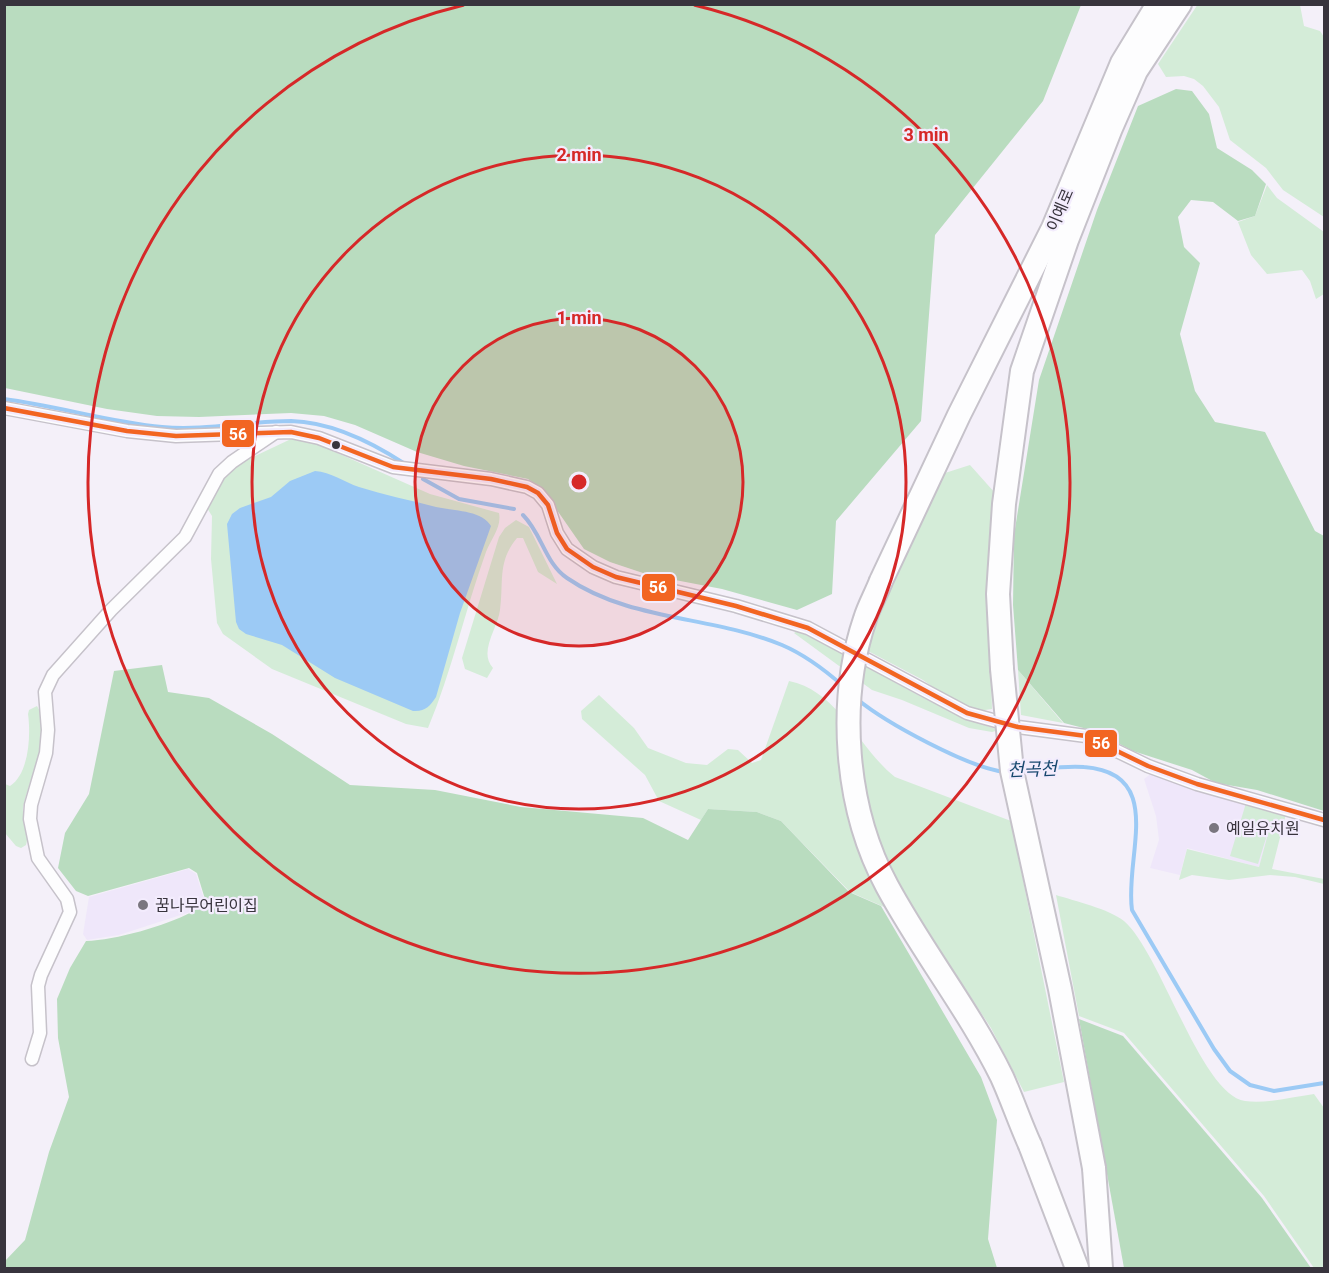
<svg xmlns="http://www.w3.org/2000/svg" width="1329" height="1273" font-family="Roboto,'Noto Sans KR',sans-serif">
<style>
.built{fill:#efe7fa}
.green{fill:#d4ecd8}
.forest{fill:#b9dcbf}
.water{fill:#9ccaf5}
.lines{fill:none;stroke-linecap:round;stroke-linejoin:round}
.stream{stroke:#9ccaf5;stroke-width:4}
.street-casing{stroke:#c6c2ca;stroke-width:15}
.highway-casing{stroke:#c6c2ca;stroke-width:26}
.street{stroke:#fdfdfe;stroke-width:12}
.highway{stroke:#fdfdfe;stroke-width:22}
.highway-bridge-casing{stroke:#c6c2ca;stroke-width:26;stroke-linecap:butt}
.highway-bridge{stroke:#fdfdfe;stroke-width:22}
.bus-1-casing{stroke:#f3ecfd;stroke-width:9}
.bus-1{stroke:#f26522;stroke-width:4.5}
.ring{fill:none;stroke:#d62828;stroke-width:3}
.bus-dot{fill:#38343d;stroke:#f3ecfd;stroke-width:2}
.poi-dot{fill:#7a767f;stroke:#f3ecfd;stroke-width:2}
.labels{text-anchor:middle;dominant-baseline:central;stroke-width:4.5;stroke-linejoin:round;paint-order:stroke}
.street-label{font-size:16px;fill:#38343d;stroke:#f3ecfd}
.poi-label{font-size:16px;fill:#38343d;stroke:#f3ecfd;text-anchor:start}
.water-label{font-size:18px;font-style:italic;fill:#18486f;stroke:#f3ecfd}
.centre{fill:#d62828;stroke:#f3ecfd;stroke-width:3}
.ring-label{font-size:18px;text-anchor:middle;font-weight:bold;fill:#d62828;stroke:#f3ecfd;stroke-width:4.5;stroke-linejoin:round;paint-order:stroke}
.line-badge{stroke:#f3ecfd;stroke-width:2}
.badge-label{font-size:16px;text-anchor:middle;font-weight:bold;fill:#fff}
</style>
<rect width="100%" height="100%" fill="#f4f0f9"/>
<g class="built">
<polygon points="1152,773 1201,792 1275,811 1259,867 1187,848 1180,875 1150,868 1159,840 1156,816 1144,779"/>
<polygon points="188,869 196,874 204,899 193,911 119,935 87,940 83,934 89,897"/>
</g>
<g class="green">
<polygon points="1198,4 1300,5 1304,26 1320,31 1324,37 1324,217 1283,190 1266,168 1230,140 1219,107 1203,86 1194,79 1184,76 1166,77 1158,64"/>
<polygon points="1267,185 1277,198 1324,232 1324,294 1316,299 1310,281 1302,270 1267,274 1251,255 1238,222 1255,216"/>
<path d="M 291,439 L 317,444 L 430,494 L 499,513 C 502,527 491,539 486,552 C 465,610 452,671 428,728 L 406,724 L 272,669 L 223,634 L 217,623 L 211,559 L 212,516 L 207,508 L 220,479 L 234,466 Z"/>
<polygon points="970,465 995,493 988,573 992,709 978,711 950,699 923,680 868,651 888,586 908,540 945,473"/>
<path d="M 516,520 L 529,527 L 557,584 L 538,572 L 523,538 L 517,538 C 497,562 504,582 500,610 C 498,628 478,652 493,668 L 487,678 L 465,669 L 462,658 L 499,537 L 505,528 Z"/>
<path d="M 797,631 C 866,661 927,708 999,730 L 992,732 L 969,728 L 902,700 L 872,690 L 794,633 Z"/>
<polygon points="1018,670 1063,723 1021,715"/>
<path d="M 789,681 C 839,691 859,749 895,777 L 1011,821 L 1064,1082 L 1024,1092 L 991,1028 L 923,924 L 850,892 L 781,821 L 757,812 L 708,809 L 701,820 L 659,801 L 645,775 L 582,719 L 581,711 L 599,695 L 634,728 L 648,748 L 686,763 L 707,765 L 728,749 L 738,750 L 752,763 L 761,760 Z"/>
<path d="M 37,706 C 54,733 28,780 23,808 C 22,820 30,834 26,845 L 21,848 L 16,846 L 5,833 L 5,784 L 10,786 C 29,774 31,735 28,714 L 29,710 Z"/>
<polygon points="1246,803 1286,814 1272,869 1324,879 1324,884 1295,877 1270,875 1229,880 1192,875 1179,880 1187,849 1259,867 1272,819 1258,864 1230,856"/>
<path d="M 1056,895 C 1075,901 1109,909 1124,921 C 1161,953 1201,1095 1245,1101 C 1266,1104 1292,1097 1314,1094 L 1324,1108 L 1324,1268 L 1314,1268 L 1264,1196 L 1124,1033 L 1079,1016 Z"/>
</g>
<g class="forest">
<polygon points="5,5 1081,5 1043,101 935,235 921,421 836,521 832,594 797,610 722,589 649,575 610,562 584,549 543,490 528,479 464,466 417,452 355,425 324,416 291,413 199,417 157,416 107,409 5,388"/>
<polygon points="1176,89 1192,91 1209,114 1217,148 1252,170 1266,184 1255,216 1238,221 1213,202 1191,200 1178,217 1184,247 1200,263 1180,334 1195,391 1215,422 1265,432 1315,531 1324,536 1324,811 1257,790 1216,783 1192,770 1133,751 1095,731 1064,723 1018,670 1013,605 1014,535 1039,380 1097,210 1138,106"/>
<path d="M 162,665 L 168,692 L 209,698 L 272,734 L 350,785 L 435,790 L 521,807 L 643,818 L 688,840 L 708,809 L 757,812 L 781,821 L 849,892 L 881,906 L 981,1077 L 997,1120 L 988,1239 L 997,1268 L 5,1268 L 5,1261 L 25,1240 L 49,1152 L 69,1097 L 58,1038 L 57,999 L 70,968 L 86,941 C 116,940 165,926 192,912 C 197,910 201,903 205,899 L 197,873 L 189,868 L 88,896 L 76,891 L 58,868 L 65,833 L 89,794 L 114,671 Z"/>
<polygon points="1079,1019 1123,1036 1262,1198 1311,1268 1124,1268"/>
</g>
<path class="water" d="M 315,471 C 331,472 344,482 359,487 C 384,495 410,500 436,507 C 453,511 482,510 491,526 L 460,613 L 436,697 C 430,706 425,712 413,711 L 335,678 L 282,645 L 246,634 L 239,629 L 236,622 L 227,524 L 232,514 L 240,508 L 271,497 L 290,481 Z"/>
<g class="lines">
<g class="stream">
<path d="M 4,399 C 58,406 109,422 162,427 C 205,431 248,421 291,421 C 331,422 373,443 405,464"/>
<polyline points="423,479 459,499 514,509"/>
<path d="M 523,515 C 542,534 545,563 567,578 C 629,621 713,616 782,645 C 803,654 825,670 843,686"/>
<path d="M 857,699 C 886,723 969,768 1005,772"/>
<path d="M 1019,771 C 1040,770 1063,765 1084,767 C 1167,773 1124,857 1132,910 L 1214,1049 L 1230,1071 L 1250,1085 L 1274,1091 L 1324,1083"/>
</g>
<g class="street-casing">
<g id="street">
<polyline points="4,408 127,431 176,436 291,432 319,438 393,467 491,479 527,487 538,493 548,505 557,533 567,549 593,567 616,577 736,606 808,628 967,713 1018,727 1086,736 1148,766 1197,784 1324,820"/>
<polyline points="32,1059 40,1033 38,986 41,975 70,912 67,899 38,858 30,819 31,805 46,753 48,730 45,692 53,675 111,610 185,537 219,474 232,462 276,432"/>
</g>
</g>
<g class="highway-casing">
<g id="highway">
<polyline points="881,581 959,415 1053,228 1122,63 1158,4"/>
<polyline points="1002,669 998,594 1004,504 1022,371 1067,240 1111,128 1136,71 1180,4"/>
<polyline points="1030,1145 1077,1268"/>
<polyline points="1094,1168 1101,1268"/>
</g>
</g>
<use href="#street" class="street"/>
<use href="#highway" class="highway"/>
<g class="highway-bridge-casing">
<g id="highway-bridge">
<path d="M 881,581 C 876,594 869,606 865,619 C 837,702 845,808 887,886 C 922,951 969,1010 1002,1077 C 1012,1099 1020,1123 1030,1145"/>
<polyline points="1002,669 1012,771 1060,989 1094,1168"/>
</g>
</g>
<use href="#highway-bridge" class="highway-bridge"/>
<g class="bus-1-casing">
<polyline id="bus-1" points="4,408 127,431 176,436 291,432 319,438 393,467 491,479 527,487 538,493 548,505 557,533 567,549 593,567 616,577 736,606 808,628 967,713 1018,727 1086,736 1148,766 1197,784 1324,820"/>
</g>
<use href="#bus-1" class="bus-1"/>
</g>
<circle cx="579" cy="482" r="164" fill="#d62828" fill-opacity=".12"/>
<g class="ring">
<circle cx="579" cy="482" r="164"/>
<circle cx="579" cy="482" r="327"/>
<path d="M694 5A491 491 0 1 1 464 5"/>
</g>
<circle class="bus-dot" cx="336" cy="445" r="5"/>
<g class="poi-dot">
<circle cx="1214" cy="828" r="6"/>
<circle cx="143" cy="905" r="6"/>
</g>
<g class="labels">
<g class="street-label">
<text transform="translate(1060 210) rotate(-67)">이예로</text>
</g>
<g class="poi-label">
<text x="1226" y="828">예일유치원</text>
<text x="155" y="905">꿈나무어린이집</text>
</g>
<g class="water-label">
<text transform="translate(1032 769) rotate(-2)">천곡천</text>
</g>
</g>
<circle cx="579" cy="482" r="9" class="centre"/>
<g class="ring-label">
<text x="926" y="141">3 min</text>
<text x="579" y="161">2 min</text>
<text x="579" y="324">1 min</text>
</g>
<g class="line-badge">
<rect x="221" y="419" width="34" height="29" rx="6" fill="#f26522"/>
<rect x="641" y="573" width="35" height="29" rx="6" fill="#f26522"/>
<rect x="1084" y="729" width="34" height="29" rx="6" fill="#f26522"/>
</g>
<g class="badge-label">
<text x="238" y="440">56</text>
<text x="658" y="593">56</text>
<text x="1101" y="749">56</text>
</g>
<rect width="1329" height="1273" fill="none" stroke="#38343d" stroke-width="12"/>
</svg>
